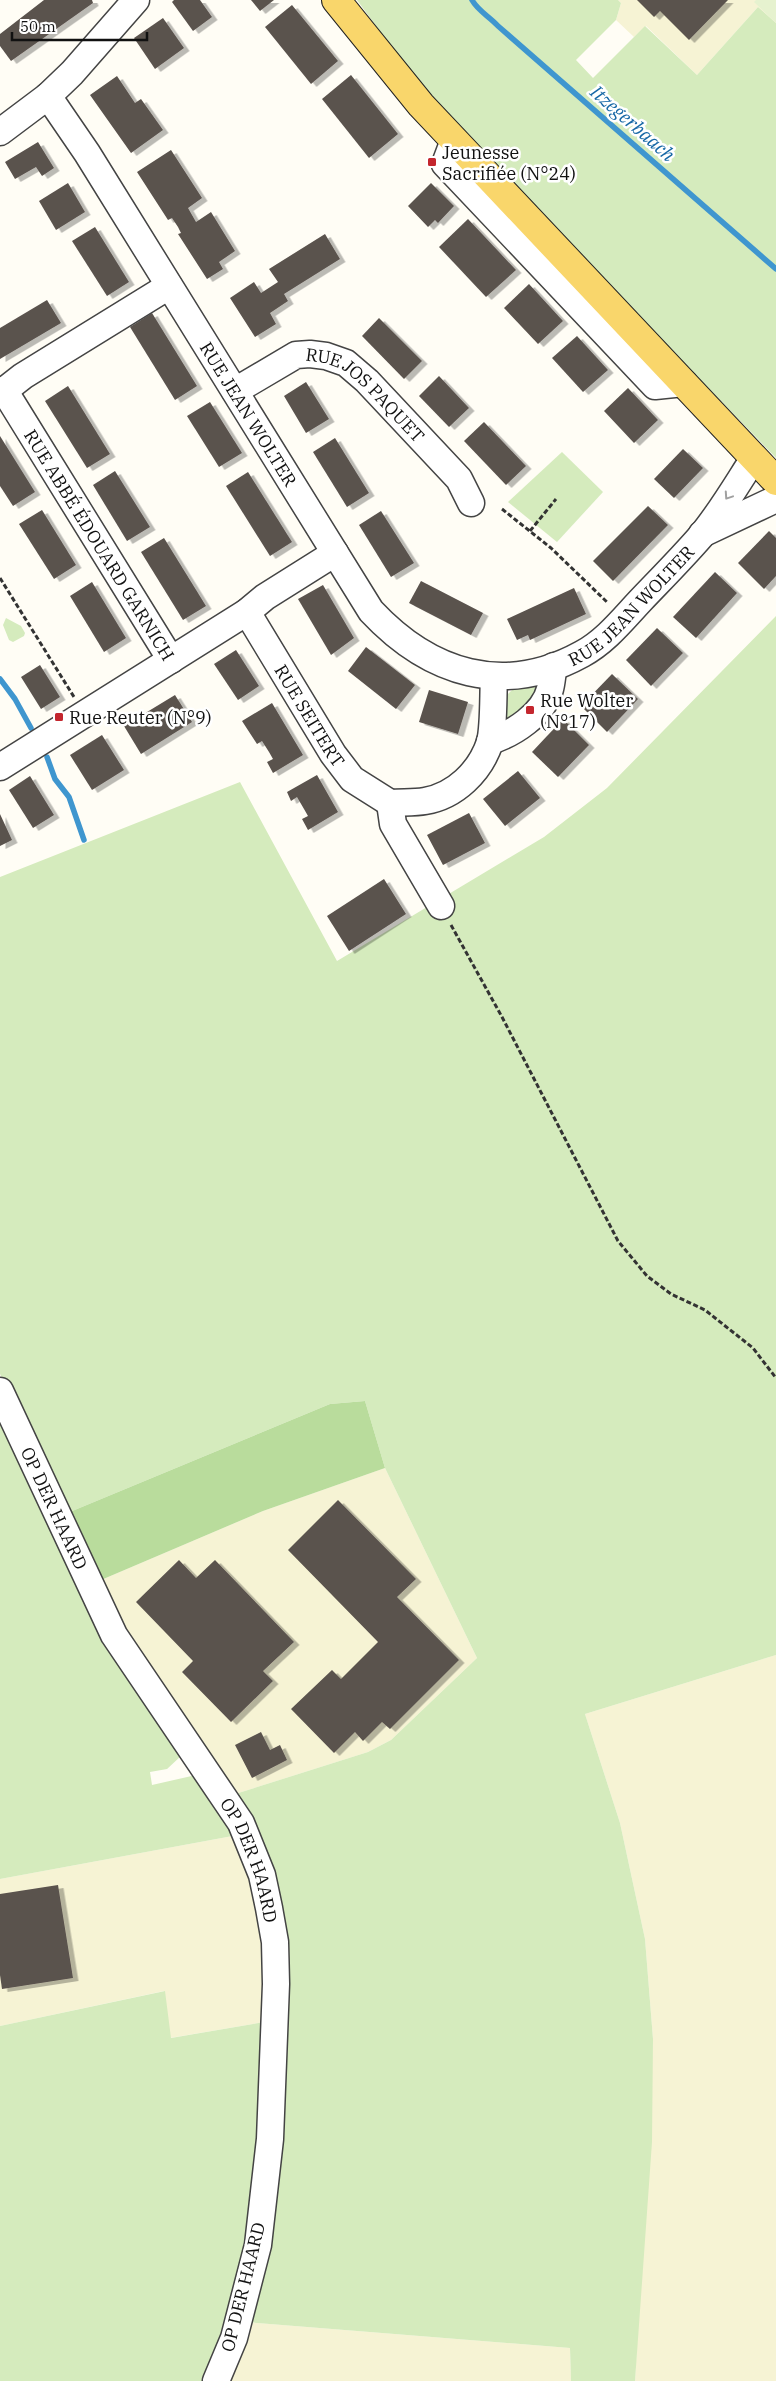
<svg xmlns="http://www.w3.org/2000/svg" width="776" height="2381" font-family="'IBM Plex Serif',serif">
<style>
.farmland{fill:#f6f3d4}
.green{fill:#d5ebbd}
.forest{fill:#b9dc9c}
.pitch{fill:#e6f2cf}
.lines{fill:none;stroke-linecap:round;stroke-linejoin:round}
.stream{stroke:#3f96cf;stroke-width:5.5}
.building{fill:#5a524d;filter:url(#shadow)}
.minor-casing{stroke:#444;stroke-width:29}
.major-casing{stroke:#222;stroke-width:30}
.path{stroke:#333;stroke-width:3;stroke-dasharray:5 2.5;stroke-linecap:butt}
.minor{stroke:#fff;stroke-width:26}
.major{stroke:#f9d66b;stroke-width:28}
.oneway{stroke:#a0a0a0}
.poi-dot{fill:#c4262e;stroke:#fff;stroke-width:2}
.labels{text-anchor:middle;dominant-baseline:central;stroke-width:5;stroke-linejoin:round;paint-order:stroke}
.poi-label{font-size:18px;fill:#111;stroke:#fff;text-anchor:start}
.street-label{font-size:18px;fill:#111;stroke:#fff}
.water-label{font-size:19px;font-style:italic;fill:#1768a6;stroke:#fff}
</style>
<defs>
<filter id="shadow"><feDropShadow dx="5.5" dy="3" stdDeviation="0" flood-color="#0004"/></filter>
</defs>
<rect width="100%" height="100%" fill="#fffdf5"/>
<g class="farmland">
<polygon points="618,0 776,0 776,23 758,7 697,75 646,26 634,37 616,20 621,3"/>
<polygon points="385,1468 477,1658 391,1740 368,1752 232,1795 94,1583 263,1511"/>
<polygon points="776,1655 776,2381 635,2381 653,2039 645,1939 620,1823 585,1714"/>
<polygon points="238,1835 262,1896 270,2021 170,2038 164,1991 0,2026 0,1879"/>
<polygon points="246,2322 570,2348 571,2381 223,2381"/>
</g>
<g class="green">
<polygon points="357,0 618,0 621,3 616,20 576,60 593,78 645,26 697,75 758,7 776,23 776,458 473,145 398,56"/>
<polygon points="562,452 603,492 557,542 508,502"/>
<polygon points="776,616 776,1655 585,1714 620,1823 645,1939 653,2039 652,2142 635,2381 571,2381 570,2348 246,2322 282,2002 232,1795 368,1752 391,1740 477,1658 385,1468 365,1401 330,1404 65,1514 0,1374 0,877 240,782 337,961 544,837 607,788"/>
<polygon points="6,618 21,626 25,633 24,636 13,642 9,640 3,625"/>
<polygon points="539,684 543,691 507,722 504,719 505,697 513,689"/>
<polygon points="0,1419 181,1756 167,1769 150,1772 152,1785 196,1775 238,1835 0,1879"/>
<polygon points="165,1991 171,2038 270,2021 260,2185 211,2381 0,2381 0,2026"/>
</g>
<polygon class="forest" points="365,1401 385,1468 263,1511 94,1583 65,1514 330,1404"/>
<polygon class="pitch" points="756,0 776,0 776,23 754,2"/>
<g class="lines">
<g class="stream">
<path d="M 472,0 C 478,11 489,16 498,26 L 776,269"/>
<polyline points="0,679 15,699 31,728"/>
<polyline points="47,757 55,779 69,797 84,840"/>
</g>
</g>
<g class="building">
<polygon points="44,0 92,0 93,3 11,61 0,46 0,34"/>
<polygon points="174,0 200,0 212,17 193,31 172,2"/>
<polygon points="251,0 274,0 260,11"/>
<polygon points="637,0 728,0 689,40 660,11 654,17"/>
<polygon points="292,5 338,61 311,84 265,27"/>
<polygon points="163,18 184,48 155,69 134,38"/>
<polygon points="351,75 398,134 369,158 322,99"/>
<polygon points="117,76 135,103 141,99 163,130 131,153 90,95"/>
<polygon points="38,142 54,168 42,176 36,167 15,179 5,162"/>
<polygon points="171,150 202,198 188,208 196,222 211,212 235,251 219,262 223,269 207,279 178,234 181,233 178,227 172,218 168,220 137,172"/>
<polygon points="68,183 85,212 56,230 39,201"/>
<polygon points="431,183 454,206 438,223 435,220 428,227 408,206"/>
<polygon points="468,219 516,270 486,297 439,247"/>
<polygon points="95,227 129,282 107,296 72,241"/>
<polygon points="325,234 340,259 284,294 288,301 270,313 276,324 255,337 230,298 254,282 261,293 278,282 269,269"/>
<polygon points="529,284 563,321 538,344 504,308"/>
<polygon points="47,300 61,323 0,359 0,328"/>
<polygon points="152,313 197,386 175,400 130,327"/>
<polygon points="379,318 422,361 404,379 362,336"/>
<polygon points="577,336 608,370 583,392 552,358"/>
<polygon points="439,376 469,408 449,427 419,396"/>
<polygon points="306,382 329,419 306,433 284,396"/>
<polygon points="68,386 110,454 87,468 45,401"/>
<polygon points="628,388 658,420 634,443 604,411"/>
<polygon points="210,402 242,453 219,467 187,416"/>
<polygon points="484,422 526,466 506,485 464,441"/>
<polygon points="0,436 35,492 13,506 0,486"/>
<polygon points="335,438 369,493 347,507 313,452"/>
<polygon points="683,449 703,468 674,498 654,479"/>
<polygon points="115,471 150,527 127,541 93,485"/>
<polygon points="248,472 292,542 270,556 226,486"/>
<polygon points="648,506 668,525 613,581 593,561"/>
<polygon points="42,510 76,565 54,579 19,524"/>
<polygon points="381,511 414,563 391,577 359,525"/>
<polygon points="769,531 776,538 776,576 764,589 738,563"/>
<polygon points="164,538 206,606 183,620 141,552"/>
<polygon points="715,572 737,593 696,638 673,617"/>
<polygon points="421,581 483,613 471,635 409,603"/>
<polygon points="92,582 126,638 104,652 70,596"/>
<polygon points="323,585 354,638 331,655 298,599"/>
<polygon points="574,588 586,614 530,640 528,635 517,640 507,619"/>
<polygon points="657,628 683,653 651,686 626,660"/>
<polygon points="366,647 415,685 396,709 348,671"/>
<polygon points="236,650 259,686 238,700 214,664"/>
<polygon points="40,665 60,697 41,709 21,677"/>
<polygon points="612,674 638,699 607,732 581,706"/>
<polygon points="429,690 468,702 458,734 419,722"/>
<polygon points="175,695 192,722 141,754 124,726"/>
<polygon points="272,703 303,755 273,773 267,762 273,759 269,752 262,741 257,744 242,721"/>
<polygon points="563,719 589,745 558,777 532,752"/>
<polygon points="102,735 124,770 92,790 70,755"/>
<polygon points="518,771 540,798 505,826 483,799"/>
<polygon points="317,775 338,812 308,830 302,819 308,816 304,809 297,797 291,801 287,792"/>
<polygon points="30,776 54,815 33,828 9,790"/>
<polygon points="469,813 485,843 443,865 427,835"/>
<polygon points="0,814 12,840 0,846"/>
<polygon points="384,879 406,914 349,951 327,916"/>
<polygon points="338,1500 416,1579 397,1597 459,1660 390,1729 382,1722 363,1741 355,1732 334,1753 291,1709 332,1670 341,1679 378,1642 288,1550"/>
<polygon points="179,1560 196,1578 215,1560 294,1642 263,1671 273,1681 231,1722 182,1672 193,1661 136,1602"/>
<polygon points="261,1732 270,1750 280,1745 287,1760 252,1778 235,1745"/>
<polygon points="58,1885 73,1978 2,1989 0,1975 0,1894"/>
</g>
<g class="lines">
<g class="minor-casing">
<g id="minor">
<path id="s1" d="M 48,96 L 87,153 L 371,611 C 430,674 504,697 582,654 C 606,641 623,619 641,600 C 661,579 682,558 701,536 C 721,512 737,484 754,458"/>
<polyline points="0,132 48,96 72,73 136,0"/>
<polyline points="454,140 445,164 655,386 684,383"/>
<path id="s2" d="M 4,390 L 171,660"/>
<path id="s3" d="M 235,391 L 296,355 L 310,354 L 326,356 L 346,363 L 367,381 L 459,479 L 471,503"/>
<polyline points="0,394 23,376 169,286"/>
<polyline points="702,534 776,499"/>
<path id="s4" d="M 247,612 L 333,754 L 352,779 L 390,803"/>
<path d="M 490,741 C 513,734 544,714 550,689 C 552,682 552,674 554,666"/>
<polyline points="0,767 247,612 265,597 335,553"/>
<path d="M 390,803 C 402,802 414,803 425,801 C 455,796 480,772 490,742 C 494,727 493,695 494,677"/>
<polyline points="390,803 393,824 441,906"/>
<path id="s5" d="M 0,1391 L 114,1635 L 241,1823 L 262,1875 L 269,1908 L 275,1942 L 276,1984 L 270,2139 L 258,2245 L 234,2338 L 216,2381"/>
</g>
</g>
<g class="major-casing">
<polyline id="major" points="336,0 421,105 776,481"/>
</g>
<g class="path">
<polyline points="502,509 551,548 608,603"/>
<polyline points="530,531 556,499"/>
<polyline points="0,578 74,697"/>
<polyline points="451,925 502,1017 618,1241 647,1276 671,1294 705,1310 753,1348 776,1378"/>
</g>
<use href="#minor" class="minor"/>
<use href="#major" class="major"/>
</g>
<defs><path id="oneway-chevron" d="M-2-3.5L2.5 0L-2 3.5" fill="none" stroke-width="1.6" stroke-linecap="round" stroke-linejoin="round" transform="scale(1.25)"/></defs>
<use class="oneway" href="#oneway-chevron" transform="translate(728 496) rotate(124)"/>
<g class="poi-dot">
<rect x="427" y="157" width="10" height="10" rx="2.5"/>
<rect x="525" y="705" width="10" height="10" rx="2.5"/>
<rect x="54" y="712" width="10" height="10" rx="2.5"/>
</g>
<g class="labels">
<g class="poi-label">
<text x="442" y="152">Jeunesse<tspan x="442" dy="21">Sacrifiée (N°24)</tspan></text>
<text x="540" y="700">Rue Wolter<tspan x="540" dy="21">(N°17)</tspan></text>
<text x="69" y="717">Rue Reuter (N°9)</text>
</g>
<g class="street-label">
<text stroke="none"><textPath href="#s3" startOffset="155">RUE JOS PAQUET</textPath></text>
<text stroke="none"><textPath href="#s1" startOffset="376">RUE JEAN WOLTER</textPath></text>
<text stroke="none"><textPath href="#s2" startOffset="182">RUE ABBÉ ÉDOUARD GARNICH</textPath></text>
<text stroke="none"><textPath href="#s1" startOffset="911">RUE JEAN WOLTER</textPath></text>
<text stroke="none"><textPath href="#s4" startOffset="121">RUE SEITERT</textPath></text>
<text stroke="none"><textPath href="#s5" startOffset="129">OP DER HAARD</textPath></text>
<text stroke="none"><textPath href="#s5" startOffset="534">OP DER HAARD</textPath></text>
<text transform="translate(243 2287) rotate(-76)">OP DER HAARD</text>
</g>
<g class="water-label">
<text transform="translate(633 123) rotate(41)">Itzegerbaach</text>
</g>
</g>
<path d="M12 32v8h135v-8" fill="none" stroke="#111111" stroke-width="2.5"/>
<text x="20" y="32" font-size="15" fill="#111111" stroke="#ffffff" stroke-width="4" paint-order="stroke">50 m</text>
</svg>
